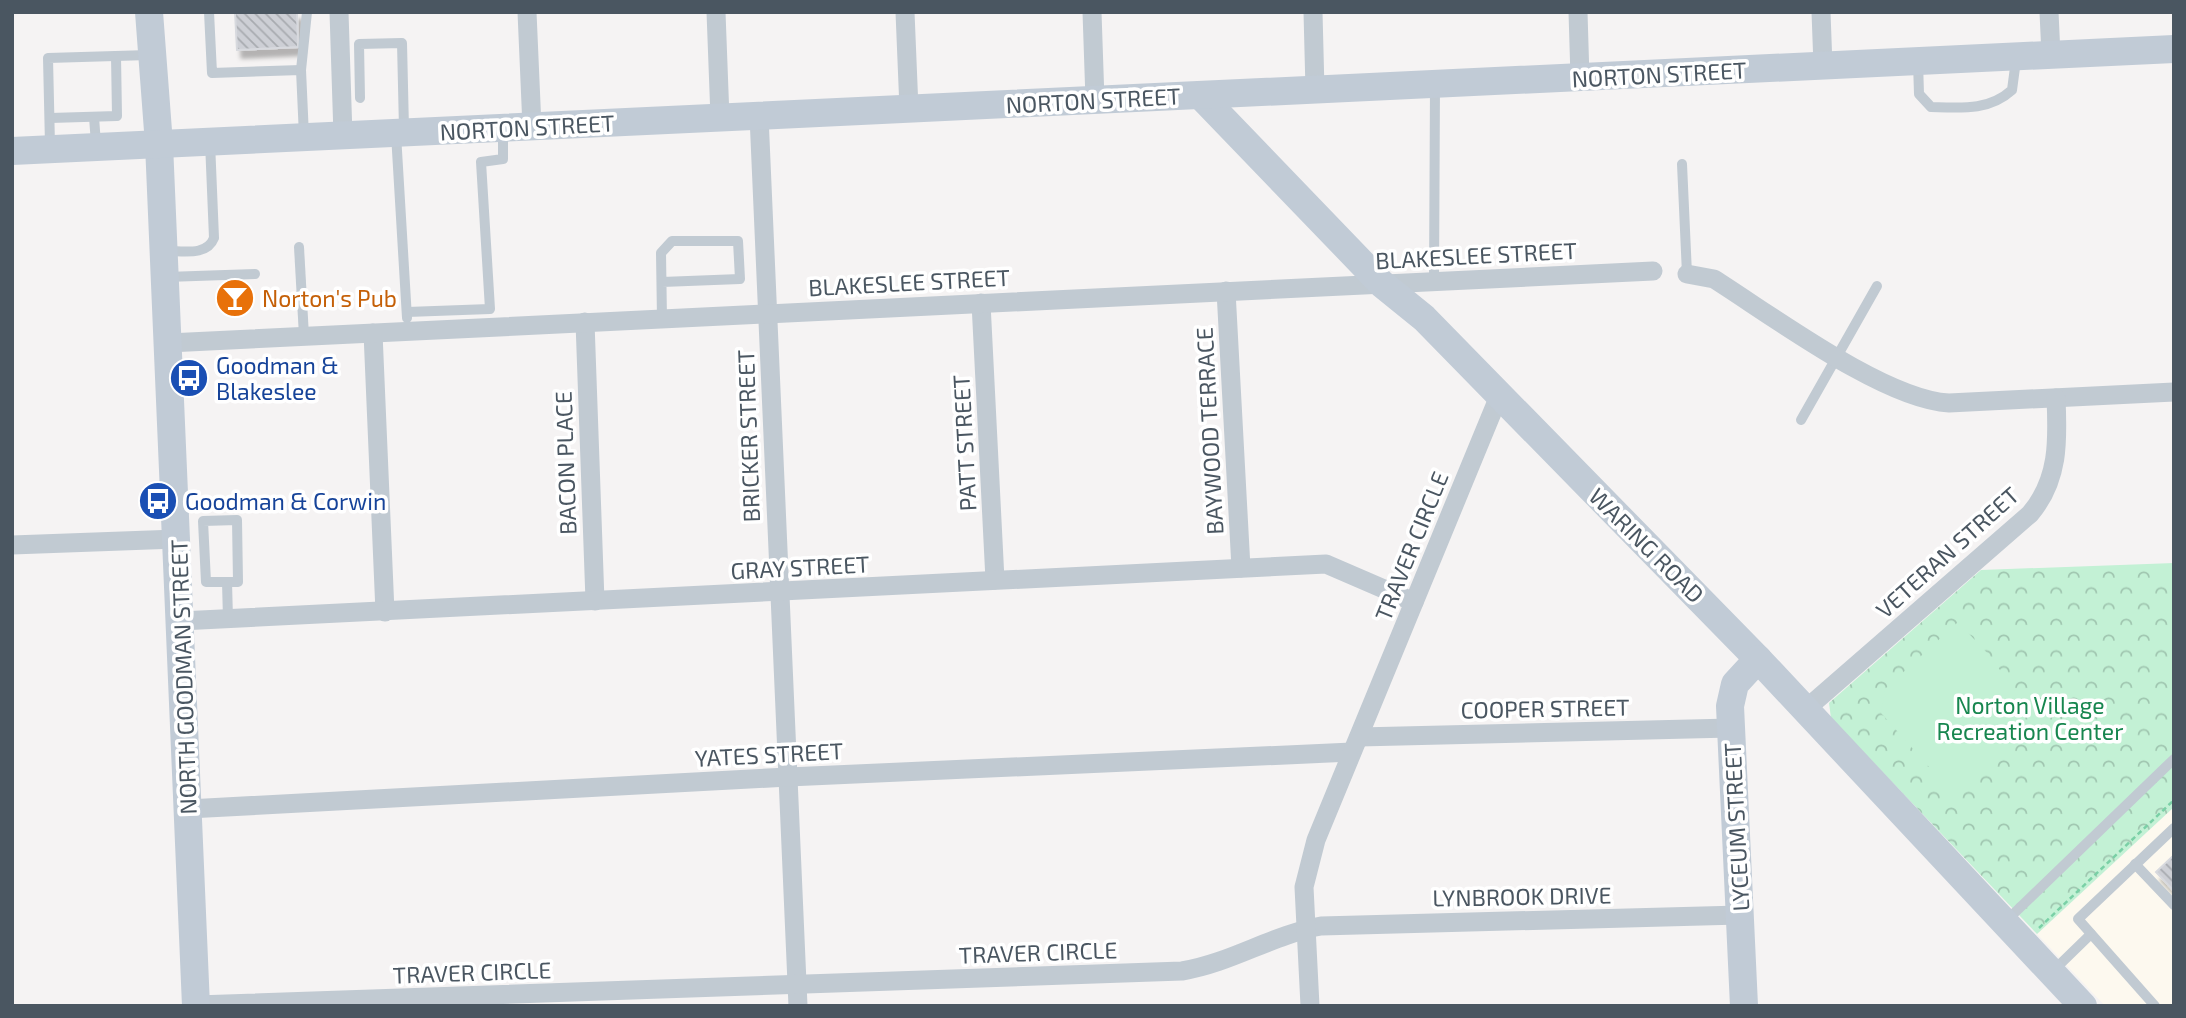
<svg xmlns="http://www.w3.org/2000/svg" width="2186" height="1018" font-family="'Exo 2',sans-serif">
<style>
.commercial{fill:#fdf9ef}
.park{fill:url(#park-crowns)}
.garden{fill:#c3f1d5}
.building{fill:url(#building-back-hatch);stroke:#d7d9de;stroke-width:2;filter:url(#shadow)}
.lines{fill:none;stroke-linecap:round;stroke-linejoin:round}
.path{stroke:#7ad0a6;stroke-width:2.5;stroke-dasharray:5 3.5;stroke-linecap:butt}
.lane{stroke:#c1cad2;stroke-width:10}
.street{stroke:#c1cad2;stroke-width:19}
.secondary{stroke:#c1cbd6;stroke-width:28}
.labels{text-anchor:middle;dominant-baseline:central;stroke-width:7;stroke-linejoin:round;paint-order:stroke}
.street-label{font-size:23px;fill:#4a5661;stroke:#fff}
.food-label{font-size:23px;fill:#c56008;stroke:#fff;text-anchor:start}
.transit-label{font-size:23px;fill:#164399;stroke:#fff;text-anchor:start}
.park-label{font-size:23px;fill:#17864f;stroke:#fff}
</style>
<defs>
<pattern id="park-crowns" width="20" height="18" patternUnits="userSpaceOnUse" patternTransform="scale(1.75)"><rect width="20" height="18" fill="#c3f1d5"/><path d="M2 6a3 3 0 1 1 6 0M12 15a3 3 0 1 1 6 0" fill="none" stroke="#a0c6b0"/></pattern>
<pattern id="building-back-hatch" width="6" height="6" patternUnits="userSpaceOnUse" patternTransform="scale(1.75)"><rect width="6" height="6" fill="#cdcfd5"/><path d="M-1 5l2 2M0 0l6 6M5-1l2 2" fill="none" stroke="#a8abb0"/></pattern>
<filter id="shadow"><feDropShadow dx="4.5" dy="8" stdDeviation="2" flood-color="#0004"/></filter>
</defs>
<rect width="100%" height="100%" fill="#f5f3f3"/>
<polygon class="commercial" points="2174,807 2174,1006 2105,1006 2037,934"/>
<polygon class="park" points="2174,563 2174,807 2037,934 1831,718 1829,703 1981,570"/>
<polygon class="garden" points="1958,622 1990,656 2022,701 2019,740 1981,777 1954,795 1881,713 1885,689"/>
<g class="building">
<polygon points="235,12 297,12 298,47 237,50"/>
<polygon points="2174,855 2174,891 2156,872"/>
</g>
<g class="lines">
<polyline class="path" points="2039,928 2174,800"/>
<g class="lane">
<polyline points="209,12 212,73 301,70 304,136"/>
<path d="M 1918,62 L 1919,94 L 1931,107 C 1961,108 1989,111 2012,90 L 2016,60"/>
<polyline points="301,70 307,12"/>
<polyline points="360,98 359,44 402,43 404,129"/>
<polyline points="94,117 96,144"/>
<polyline points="50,118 117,116 116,56"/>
<polyline points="396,134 407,318"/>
<polyline points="50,145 48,58 149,55"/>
<polyline points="1682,164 1687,274"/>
<polyline points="299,247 304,336"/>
<path d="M 167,251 C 184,251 207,256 214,238 L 210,142"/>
<polyline points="166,277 255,274"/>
<polyline points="1434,281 1435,85"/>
<polyline points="662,282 740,279 738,241 672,241 661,253 662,319"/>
<polyline points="407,312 490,309 481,162 503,159 503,128"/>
<polyline points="1801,420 1877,286"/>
<polyline points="227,582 206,582 203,521 237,520 238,582 227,582 228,619"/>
<polyline points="2135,864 2174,905"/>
<polyline points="2005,922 2174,759"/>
<polyline points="2054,970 2091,934"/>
<polyline points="2155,1006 2078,919 2174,828"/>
</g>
<g class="street">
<polyline points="339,12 343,136"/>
<polyline points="527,12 532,127"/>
<polyline points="716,12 720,118"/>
<polyline points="905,12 909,109"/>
<polyline points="1092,12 1095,100"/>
<polyline points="1313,12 1315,90"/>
<polyline points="1578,12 1580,78"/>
<polyline points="1821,12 1823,66"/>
<polyline points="2049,12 2051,55"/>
<polyline points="759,116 798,1006"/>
<path d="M 1687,274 L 1714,279 C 1771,315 1885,400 1949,403 L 2174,392"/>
<polyline points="1226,291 1241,568"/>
<polyline points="981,303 995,580"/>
<polyline points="585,322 595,601"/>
<polyline points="373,333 385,612"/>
<polyline points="168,343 1653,271"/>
<polyline points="12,545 177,539"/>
<polyline points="180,621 1326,564 1414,602"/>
<path d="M 1806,709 L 2030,514 C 2059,480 2058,441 2056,398"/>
<polyline points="1359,737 1731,728"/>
<polyline points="188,809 788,777 1352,752"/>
<path d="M 196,1005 L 1182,971 C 1231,963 1272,935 1321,926 L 1740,915"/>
<polyline points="1310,1006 1304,887 1316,840 1499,396"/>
</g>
<g class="secondary">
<polyline points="149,12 159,144 196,1006"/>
<polyline points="1200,95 1382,284 1424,318 1758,659 2083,1006"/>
<polyline points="12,151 2174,49"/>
<polyline points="1744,1006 1730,706 1735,684 1758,659"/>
</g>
</g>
<defs>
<g id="bar-disc" transform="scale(2.0125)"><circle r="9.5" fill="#e8710a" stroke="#fff"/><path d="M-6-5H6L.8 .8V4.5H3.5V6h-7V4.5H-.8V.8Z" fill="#fff"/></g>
<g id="bus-disc" transform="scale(2.0125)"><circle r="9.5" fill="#1a4fb4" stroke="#fff"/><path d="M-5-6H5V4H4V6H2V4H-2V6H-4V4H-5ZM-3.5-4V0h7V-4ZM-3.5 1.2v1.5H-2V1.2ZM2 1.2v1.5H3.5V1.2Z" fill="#fff"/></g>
</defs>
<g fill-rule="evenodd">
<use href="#bar-disc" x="235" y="298"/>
<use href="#bus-disc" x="189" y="378"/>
<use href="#bus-disc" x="158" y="501"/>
</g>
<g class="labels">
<g class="street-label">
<text transform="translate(1659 74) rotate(-3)">NORTON STREET</text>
<text transform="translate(1093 100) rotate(-3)">NORTON STREET</text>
<text transform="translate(527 127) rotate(-3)">NORTON STREET</text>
<text transform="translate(1476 255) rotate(-3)">BLAKESLEE STREET</text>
<text transform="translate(909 282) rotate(-3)">BLAKESLEE STREET</text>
<text transform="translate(1209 431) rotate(-93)">BAYWOOD TERRACE</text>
<text transform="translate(748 436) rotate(-92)">BRICKER STREET</text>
<text transform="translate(964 443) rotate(-93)">PATT STREET</text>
<text transform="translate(565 463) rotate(-92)">BACON PLACE</text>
<text transform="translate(1647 545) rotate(45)">WARING ROAD</text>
<text transform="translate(1411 546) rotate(-68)">TRAVER CIRCLE</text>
<text transform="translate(1947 552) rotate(-42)">VETERAN STREET</text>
<text transform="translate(800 567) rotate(-3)">GRAY STREET</text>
<text transform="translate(183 677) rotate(-92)">NORTH GOODMAN STREET</text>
<text transform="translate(1545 708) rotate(-1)">COOPER STREET</text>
<text transform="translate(769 754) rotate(-3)">YATES STREET</text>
<text transform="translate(1736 827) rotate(-93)">LYCEUM STREET</text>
<text transform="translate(1522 896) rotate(-1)">LYNBROOK DRIVE</text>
<text transform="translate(1038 952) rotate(-2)">TRAVER CIRCLE</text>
<text transform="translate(472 972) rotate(-2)">TRAVER CIRCLE</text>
</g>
<g class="food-label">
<text x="262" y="298">Norton's Pub</text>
</g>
<g class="transit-label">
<text x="216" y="365">Goodman &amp;<tspan x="216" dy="26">Blakeslee</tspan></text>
<text x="185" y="501">Goodman &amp; Corwin</text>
</g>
<g class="park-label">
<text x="2030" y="705">Norton Village<tspan x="2030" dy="26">Recreation Center</tspan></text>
</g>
</g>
<rect width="2186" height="1018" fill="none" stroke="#4a5661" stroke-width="28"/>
</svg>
